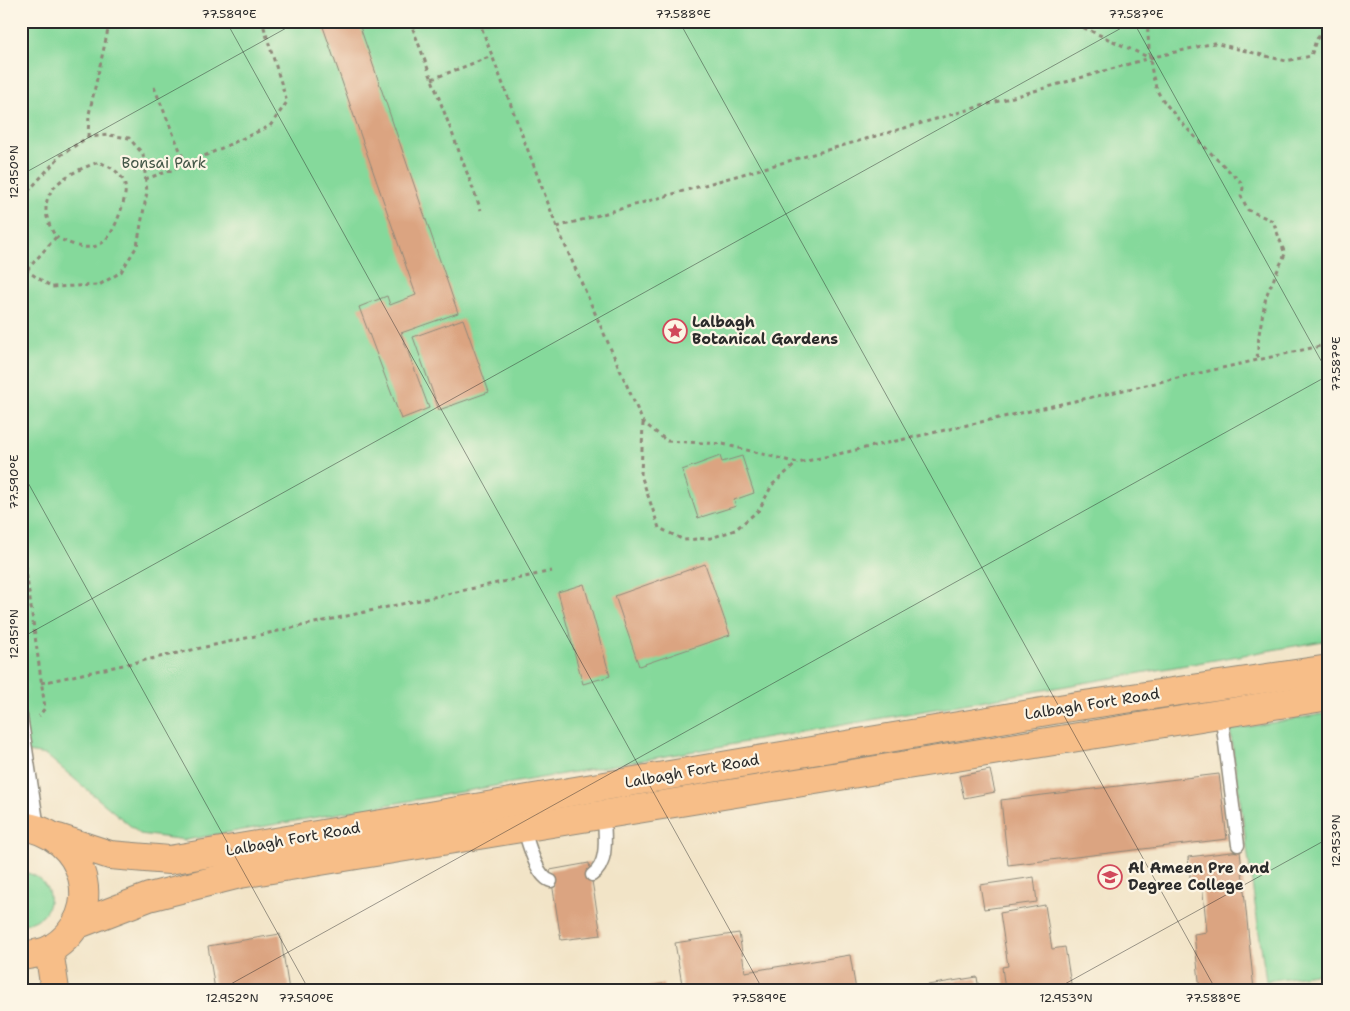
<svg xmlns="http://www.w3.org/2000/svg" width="1350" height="1011" font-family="'Shantell Sans',sans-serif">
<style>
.green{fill:#85d99b;stroke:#588263}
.building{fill:#dba481}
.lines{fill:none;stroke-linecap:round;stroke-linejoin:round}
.service-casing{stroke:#8e8879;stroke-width:15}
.primary-casing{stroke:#8e8879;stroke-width:30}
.path{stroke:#8e8879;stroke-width:3;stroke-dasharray:4 4;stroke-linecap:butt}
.service{stroke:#fff;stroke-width:12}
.primary{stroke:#f7be88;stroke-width:28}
.ticks{fill:none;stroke:#2b2b2b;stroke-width:1;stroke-opacity:0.45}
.labels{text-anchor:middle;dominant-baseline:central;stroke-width:4.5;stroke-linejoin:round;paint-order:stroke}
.park-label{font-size:15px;fill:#425647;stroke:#fcf5e5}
.poi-label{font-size:15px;font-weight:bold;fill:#2b2b2b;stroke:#fcf5e5;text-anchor:start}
.street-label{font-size:15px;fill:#2b2b2b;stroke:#fcf5e5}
.neatline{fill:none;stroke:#2b2b2b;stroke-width:2}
.ticks-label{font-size:12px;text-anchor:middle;fill:#2b2b2b}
</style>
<rect width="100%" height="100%" fill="#fcf5e5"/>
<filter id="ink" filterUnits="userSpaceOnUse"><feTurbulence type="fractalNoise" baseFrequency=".02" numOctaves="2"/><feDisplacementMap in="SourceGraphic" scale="10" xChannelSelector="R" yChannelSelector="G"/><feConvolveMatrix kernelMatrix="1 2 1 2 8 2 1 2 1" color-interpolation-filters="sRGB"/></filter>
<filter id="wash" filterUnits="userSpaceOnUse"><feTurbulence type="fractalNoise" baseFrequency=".0096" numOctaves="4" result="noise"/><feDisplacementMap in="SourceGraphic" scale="20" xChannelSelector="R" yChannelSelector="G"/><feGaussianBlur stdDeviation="1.12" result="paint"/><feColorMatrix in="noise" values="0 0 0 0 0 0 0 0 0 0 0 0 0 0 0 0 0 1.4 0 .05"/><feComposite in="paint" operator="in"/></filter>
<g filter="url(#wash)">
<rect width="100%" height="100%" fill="#f2e4c7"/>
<g class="green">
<polygon points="21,21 1329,21 1329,640 186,840 140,834 46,755 21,751"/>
<polygon points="1329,713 1329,972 1266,981 1230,730"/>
<path d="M 23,872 C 58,878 58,920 23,924 Z"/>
</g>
<g id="blocks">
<g class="building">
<polygon points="321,21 358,21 458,313 401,333 429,408 401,419 359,307 387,296 390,305 416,295"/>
<polygon points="463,319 489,392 439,410 413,337"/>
<polygon points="720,456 722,462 742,456 754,493 734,500 736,506 698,518 682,470"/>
<polygon points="705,564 730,635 639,666 615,596"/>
<polygon points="584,584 610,676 583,684 558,592"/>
<polygon points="990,770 995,792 964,798 959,776"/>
<polygon points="1219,774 1227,839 1008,865 1001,800"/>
<polygon points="1240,851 1254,990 1200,990 1194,934 1207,932 1202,884 1191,885 1188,857"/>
<polygon points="589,863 601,935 561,940 550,870"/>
<polygon points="1034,877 1037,902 984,909 980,885"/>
<polygon points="1045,905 1052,949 1065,947 1072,990 1005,990 1002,967 1008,966 1000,913"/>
<polygon points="739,933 745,972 850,955 856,990 683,990 675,943"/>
<polygon points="280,934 289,990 215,990 208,946"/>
<polygon points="977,977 979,990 903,990 903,989"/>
<polygon points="1329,981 1329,990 1292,990 1292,988"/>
<polygon points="663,984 664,990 636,990 636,989"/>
</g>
</g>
</g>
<g filter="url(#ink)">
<use href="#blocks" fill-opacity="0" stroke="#8e8879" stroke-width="1"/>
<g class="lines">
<g class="service-casing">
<g id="service">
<polyline points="1221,712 1238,845"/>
<polyline points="21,716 38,828"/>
<path d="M 523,827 C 528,841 536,877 551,881"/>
<path d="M 592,875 C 610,863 604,833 604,814"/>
</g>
</g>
<g class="primary-casing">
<g id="primary">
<path d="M 21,826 C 86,833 109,914 51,949 C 43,954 31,954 21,956"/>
<polyline points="58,838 110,855 169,860 1071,707 1329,669"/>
<polyline points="76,925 149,897 240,874 1329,696"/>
<polyline points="49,950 55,990"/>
</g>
</g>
<g class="path">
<polyline points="410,21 481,210"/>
<polyline points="479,21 557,227 643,422 667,441 723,444 798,463 1329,344"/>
<polyline points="1069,21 1150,58"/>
<path d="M 1147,21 C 1149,44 1149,68 1157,90 C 1164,108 1223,166 1240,181 L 1243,188 L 1241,196 L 1248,210 L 1273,221 L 1285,254 L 1266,296 L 1259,334 L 1257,360"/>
<polyline points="432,79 492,56"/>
<polyline points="154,87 186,165"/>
<polyline points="88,137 89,114 110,21"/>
<polyline points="145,179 178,168 270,126 287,102 262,21"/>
<polyline points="557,227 1150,58 1214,43 1286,61 1311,56 1316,40 1329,24"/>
<polyline points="21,229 22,198 61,155 88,137 109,135 129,138 143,154 147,192 137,246 121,272 99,285 52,287 27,271 21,246"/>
<path d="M 27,270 L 56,237 C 29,195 61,175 99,162 C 108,166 118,170 123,180 C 128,188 124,201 121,210 C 108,248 95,257 56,237"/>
<polyline points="643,423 641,475 659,528 684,540 711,538 735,530 759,510 772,485 797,463"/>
<polyline points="21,535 45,708 39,716"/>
<polyline points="41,683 552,571"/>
</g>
<use href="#service" class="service"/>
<use href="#primary" class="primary"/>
</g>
</g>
<path class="ticks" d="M 226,21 L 763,990M 679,21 L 1216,990M 1133,21 L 1329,375M 21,175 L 299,21M 21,470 L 309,990M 21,638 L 1134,21M 220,990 L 1329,375M 1054,990 L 1329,838"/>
<defs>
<g id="sight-ring" transform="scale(1.25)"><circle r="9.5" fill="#fcf5e5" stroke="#d1495b" stroke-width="1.5"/><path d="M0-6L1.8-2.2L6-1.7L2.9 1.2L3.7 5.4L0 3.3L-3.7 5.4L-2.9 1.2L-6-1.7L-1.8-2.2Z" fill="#d1495b"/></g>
<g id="university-ring" transform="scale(1.25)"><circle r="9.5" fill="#fcf5e5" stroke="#d1495b" stroke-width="1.5"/><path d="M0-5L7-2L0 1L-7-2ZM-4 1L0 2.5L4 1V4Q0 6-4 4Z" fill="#d1495b"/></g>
</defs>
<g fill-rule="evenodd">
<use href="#sight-ring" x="675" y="331"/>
<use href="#university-ring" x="1110" y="877"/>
</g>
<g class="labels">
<g class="park-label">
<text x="164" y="163">Bonsai Park</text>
</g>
<g class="poi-label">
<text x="692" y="322">Lalbagh<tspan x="692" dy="17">Botanical Gardens</tspan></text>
<text x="1128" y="868">Al Ameen Pre and<tspan x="1128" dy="17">Degree College</tspan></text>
</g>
<g class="street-label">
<text transform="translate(1092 704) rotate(-9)">Lalbagh Fort Road</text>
<text transform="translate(692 771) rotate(-10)">Lalbagh Fort Road</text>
<text transform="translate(293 839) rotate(-10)">Lalbagh Fort Road</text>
</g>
</g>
<rect width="1350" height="1011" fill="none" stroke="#fcf5e5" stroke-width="55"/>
<rect x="28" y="28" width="1294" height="956" class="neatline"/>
<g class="ticks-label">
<text x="229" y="18">77.589°E</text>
<text x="683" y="18">77.588°E</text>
<text x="1136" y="18">77.587°E</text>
<text transform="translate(14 172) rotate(-90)" y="4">12.950°N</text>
<text transform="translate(1336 364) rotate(-90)" y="4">77.587°E</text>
<text transform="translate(14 482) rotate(-90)" y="4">77.590°E</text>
<text transform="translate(14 634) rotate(-90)" y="4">12.951°N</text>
<text transform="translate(1336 841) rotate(-90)" y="4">12.953°N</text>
<text x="232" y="1002">12.952°N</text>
<text x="306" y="1002">77.590°E</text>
<text x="759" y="1002">77.589°E</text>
<text x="1066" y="1002">12.953°N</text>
<text x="1213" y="1002">77.588°E</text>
</g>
</svg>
